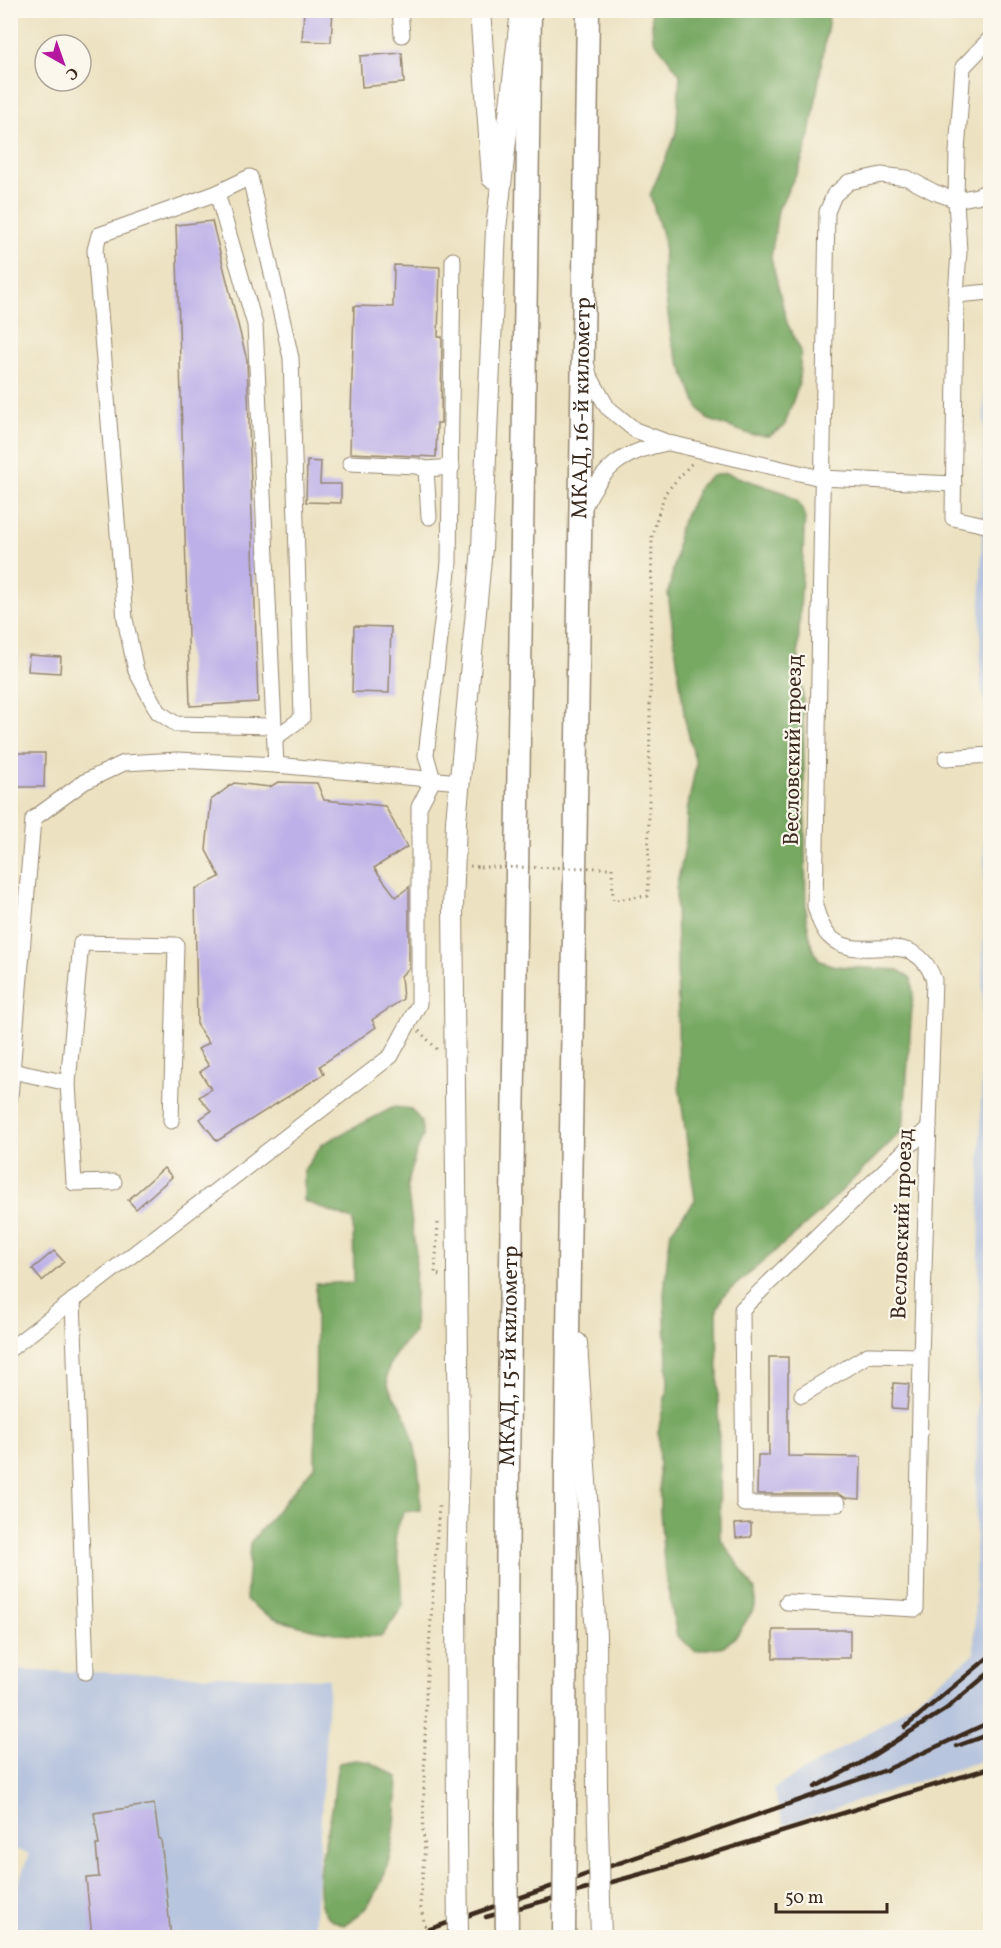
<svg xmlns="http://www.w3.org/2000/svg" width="1001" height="1948" font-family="Vollkorn,serif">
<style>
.industrial{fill:#b8c5de}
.forest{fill:#78a964;stroke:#5a6a41;stroke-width:1.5}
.building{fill:#bdb0e8}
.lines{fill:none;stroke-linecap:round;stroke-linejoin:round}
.minor-casing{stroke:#948670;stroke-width:17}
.major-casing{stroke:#948670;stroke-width:22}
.highway-casing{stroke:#948670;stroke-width:25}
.path{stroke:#948670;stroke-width:3;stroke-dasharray:1.5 4.5;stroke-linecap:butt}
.minor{stroke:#fff;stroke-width:15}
.major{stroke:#fff;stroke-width:20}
.highway{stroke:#fff;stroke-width:22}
.rail{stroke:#3b2a1e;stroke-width:4.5}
.major-bridge-casing{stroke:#948670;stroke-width:22;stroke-linecap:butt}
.highway-bridge-casing{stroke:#948670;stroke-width:25;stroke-linecap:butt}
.path-bridge{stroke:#948670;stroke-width:3;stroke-dasharray:1.5 4.5;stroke-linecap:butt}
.major-bridge{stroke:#fff;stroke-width:20}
.highway-bridge{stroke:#fff;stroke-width:22}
.labels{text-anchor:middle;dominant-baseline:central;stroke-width:4.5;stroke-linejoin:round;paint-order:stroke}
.street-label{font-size:22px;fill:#3b2a1e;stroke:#fbf7ec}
</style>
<rect width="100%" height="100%" fill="#fbf7ec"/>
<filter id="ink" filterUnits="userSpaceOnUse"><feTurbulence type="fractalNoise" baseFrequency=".0167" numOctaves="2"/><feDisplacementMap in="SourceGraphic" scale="12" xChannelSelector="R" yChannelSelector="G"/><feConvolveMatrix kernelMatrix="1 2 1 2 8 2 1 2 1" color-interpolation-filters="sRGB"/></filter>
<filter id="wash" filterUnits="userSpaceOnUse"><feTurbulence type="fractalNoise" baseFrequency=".008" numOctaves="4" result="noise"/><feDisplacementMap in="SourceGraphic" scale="24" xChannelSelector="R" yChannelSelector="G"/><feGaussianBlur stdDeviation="1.35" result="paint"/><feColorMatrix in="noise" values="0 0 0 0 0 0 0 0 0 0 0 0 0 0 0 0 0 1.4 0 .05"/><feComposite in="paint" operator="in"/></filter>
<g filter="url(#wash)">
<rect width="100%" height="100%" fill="#ece2c1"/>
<g class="industrial">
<polygon points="990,246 990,1758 784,1825 773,1789 891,1719 974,1654 986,709 981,685 980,631 987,248"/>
<polygon points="11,1670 329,1679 314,1937 11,1937 10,1906 29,1854 11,1848"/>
</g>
<g class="forest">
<polygon points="651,11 830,11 810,135 800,166 778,210 771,258 787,323 801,351 799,383 784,427 769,436 752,435 707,419 698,407 672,344 663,275 664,241 650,195 676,134 680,74 653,39"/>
<polygon points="726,473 785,493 798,502 805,515 798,651 803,699 806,917 812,948 820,961 835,966 898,970 911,978 913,994 903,1130 817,1215 724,1295 717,1309 720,1538 755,1590 755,1607 737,1635 725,1646 695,1651 677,1636 665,1575 660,1511 658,1432 668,1385 664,1295 668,1251 671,1231 695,1200 679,1085 676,889 686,842 687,811 696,764 685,720 668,593 676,557 679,529 700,485 712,476"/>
<path d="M 394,1107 L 411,1109 L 421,1121 L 423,1136 L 416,1152 L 407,1186 L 416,1254 L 414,1332 C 402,1346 383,1363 388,1384 C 390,1394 400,1404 404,1413 C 417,1443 421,1478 420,1510 L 404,1512 L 398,1525 L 395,1540 L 401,1574 L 403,1606 L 382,1636 C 350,1638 304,1629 274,1618 C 264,1615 255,1606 246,1600 L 250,1543 L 315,1465 L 316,1284 L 354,1282 L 353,1220 L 304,1201 L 304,1170 L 322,1144 Z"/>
<path d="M 356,1760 L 370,1762 L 398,1777 C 396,1826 393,1900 344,1925 C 333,1921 324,1917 321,1905 C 312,1869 331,1830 334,1795 C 335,1783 335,1774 339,1763 Z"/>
</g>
<g id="blocks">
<g class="building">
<polygon points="304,10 333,10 331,42 302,41"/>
<polygon points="402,53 404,83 362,87 360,56"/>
<polygon points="212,221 247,360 258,702 190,706 176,225"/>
<polygon points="394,265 440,267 438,337 442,337 441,419 441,423 437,423 436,457 350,453 354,306 393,307"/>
<polygon points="307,461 321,462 320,484 341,484 341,503 306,502"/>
<polygon points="354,626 391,627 389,693 352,692"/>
<polygon points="29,655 61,657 60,673 28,671"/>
<polygon points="10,753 45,753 44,787 10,787"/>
<polygon points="278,782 317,783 324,800 385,806 407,847 374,868 396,897 409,887 409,968 401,976 403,999 372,1020 376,1027 320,1066 324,1074 217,1141 200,1119 211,1111 199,1097 211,1089 200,1072 209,1066 198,1049 209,1043 197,1026 195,889 220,877 206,850 211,800 234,783 270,787"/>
<polygon points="164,1168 172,1177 136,1209 128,1200"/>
<polygon points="54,1251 64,1262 42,1281 32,1269"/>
<polygon points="769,1357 788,1357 788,1456 861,1457 860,1499 846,1498 838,1494 757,1494 758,1455 769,1455"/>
<polygon points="893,1383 909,1384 907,1410 892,1409"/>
<polygon points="751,1523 751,1537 736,1538 735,1524"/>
<rect x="773" y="1630" width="77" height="28"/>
<polygon points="154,1804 159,1839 161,1839 171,1938 92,1938 86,1878 99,1877 96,1845 99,1845 94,1813"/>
</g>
</g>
</g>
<g filter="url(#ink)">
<use href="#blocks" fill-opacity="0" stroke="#948670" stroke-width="1.5"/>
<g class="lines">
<g class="minor-casing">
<g id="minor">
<polyline points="400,10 402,35"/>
<polyline points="990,39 963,67 957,152 956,200 977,196 990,190"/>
<polyline points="217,193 250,177 291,358 302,718 275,738"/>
<polyline points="956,295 990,292"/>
<polyline points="587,366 589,375 607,407 635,430 669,443 821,478 954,484"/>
<polyline points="350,463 416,466 426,469"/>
<path d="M 584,507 C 603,466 623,452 667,443"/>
<polyline points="429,517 426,469 452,467"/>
<polyline points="274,726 255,325 217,193 99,235 95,250 125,619 136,671 158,712 176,724 274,726 276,765"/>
<polyline points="946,758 990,755"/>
<polyline points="12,1071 68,1083 81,943 176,945 171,1121"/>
<polyline points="68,1083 74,1183 114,1182"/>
<polyline points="10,1097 33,819 84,782 124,763 178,760 276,765 460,782"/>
<polyline points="73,1300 86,1672"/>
<polyline points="10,1349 391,1056 419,1004 419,807 433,780 426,755 449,563 453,260"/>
<path d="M 921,1356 L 934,980 C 913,921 858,968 828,935 C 821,927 818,916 815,906 L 827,212 L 834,195 L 849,182 L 881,175 L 907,178 L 934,192 L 956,200 L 959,252 L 956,295 L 953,518 L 990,526"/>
<polyline points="838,1504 744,1504 742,1309 929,1127"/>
<polyline points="787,1602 916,1609 921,1356 868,1355 802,1395"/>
</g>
</g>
<g class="major-casing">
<g id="major">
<polyline points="480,10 492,178"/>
<polyline points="577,1343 596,1635 597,1787"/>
<polyline points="457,1831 456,1577 459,1450 453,907 456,821 482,548 496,229 521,10"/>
</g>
</g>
<g class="highway-casing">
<g id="highway">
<path id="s1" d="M 565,1804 L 566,1465 L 588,10"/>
<path id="s2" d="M 506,1822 L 508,1465 L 530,10"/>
</g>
</g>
<g class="path">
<polyline points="470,866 480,867"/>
<polyline points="612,868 613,900 648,896 652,534 665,493 692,463"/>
<polyline points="419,1031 438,1050"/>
<polyline points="438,1223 435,1274 440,1275"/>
<polyline points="428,1938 420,1905 425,1845 423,1833 426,1690 439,1506"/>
</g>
<use href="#minor" class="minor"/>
<use href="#major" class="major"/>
<use href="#highway" class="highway"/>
<g class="rail">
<polyline points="905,1727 990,1656"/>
<polyline points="957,1746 990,1734"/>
<polyline points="815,1787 861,1763 946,1709 990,1672"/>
<polyline points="486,1917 684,1862 990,1768"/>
<polyline points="404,1938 886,1770 990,1722"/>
</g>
<g class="major-bridge-casing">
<g id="major-bridge">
<polyline points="597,1787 601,1938"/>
<polyline points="457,1831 458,1938"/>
</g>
</g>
<g class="highway-bridge-casing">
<g id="highway-bridge">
<polyline points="506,1822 507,1938"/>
<polyline points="564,1938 565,1804"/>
</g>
</g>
<polyline class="path-bridge" points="480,867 612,868"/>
<use href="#major-bridge" class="major-bridge"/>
<use href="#highway-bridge" class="highway-bridge"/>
</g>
</g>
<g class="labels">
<g class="street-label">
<text stroke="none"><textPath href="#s1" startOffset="1396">МКАД, 16-й километр</textPath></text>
<text transform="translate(794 750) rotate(-89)">Весловский проезд</text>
<text transform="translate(903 1224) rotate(-88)">Весловский проезд</text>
<text stroke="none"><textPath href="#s2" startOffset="466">МКАД, 15-й километр</textPath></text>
</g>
</g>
<rect width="1001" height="1948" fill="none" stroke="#fbf7ec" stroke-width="36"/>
<g transform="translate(63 63) rotate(140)"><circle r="28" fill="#fbf7ec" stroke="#aea59a" stroke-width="1.5"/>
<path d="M0-4.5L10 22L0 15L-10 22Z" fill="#b5179e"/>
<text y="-9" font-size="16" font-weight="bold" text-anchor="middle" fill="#3b2a1e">С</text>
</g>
<path d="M776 1903v9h111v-9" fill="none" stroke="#3b2a1e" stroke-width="3"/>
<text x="785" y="1903" font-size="18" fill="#3b2a1e" stroke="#fbf7ec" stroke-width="4.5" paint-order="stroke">50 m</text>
</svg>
